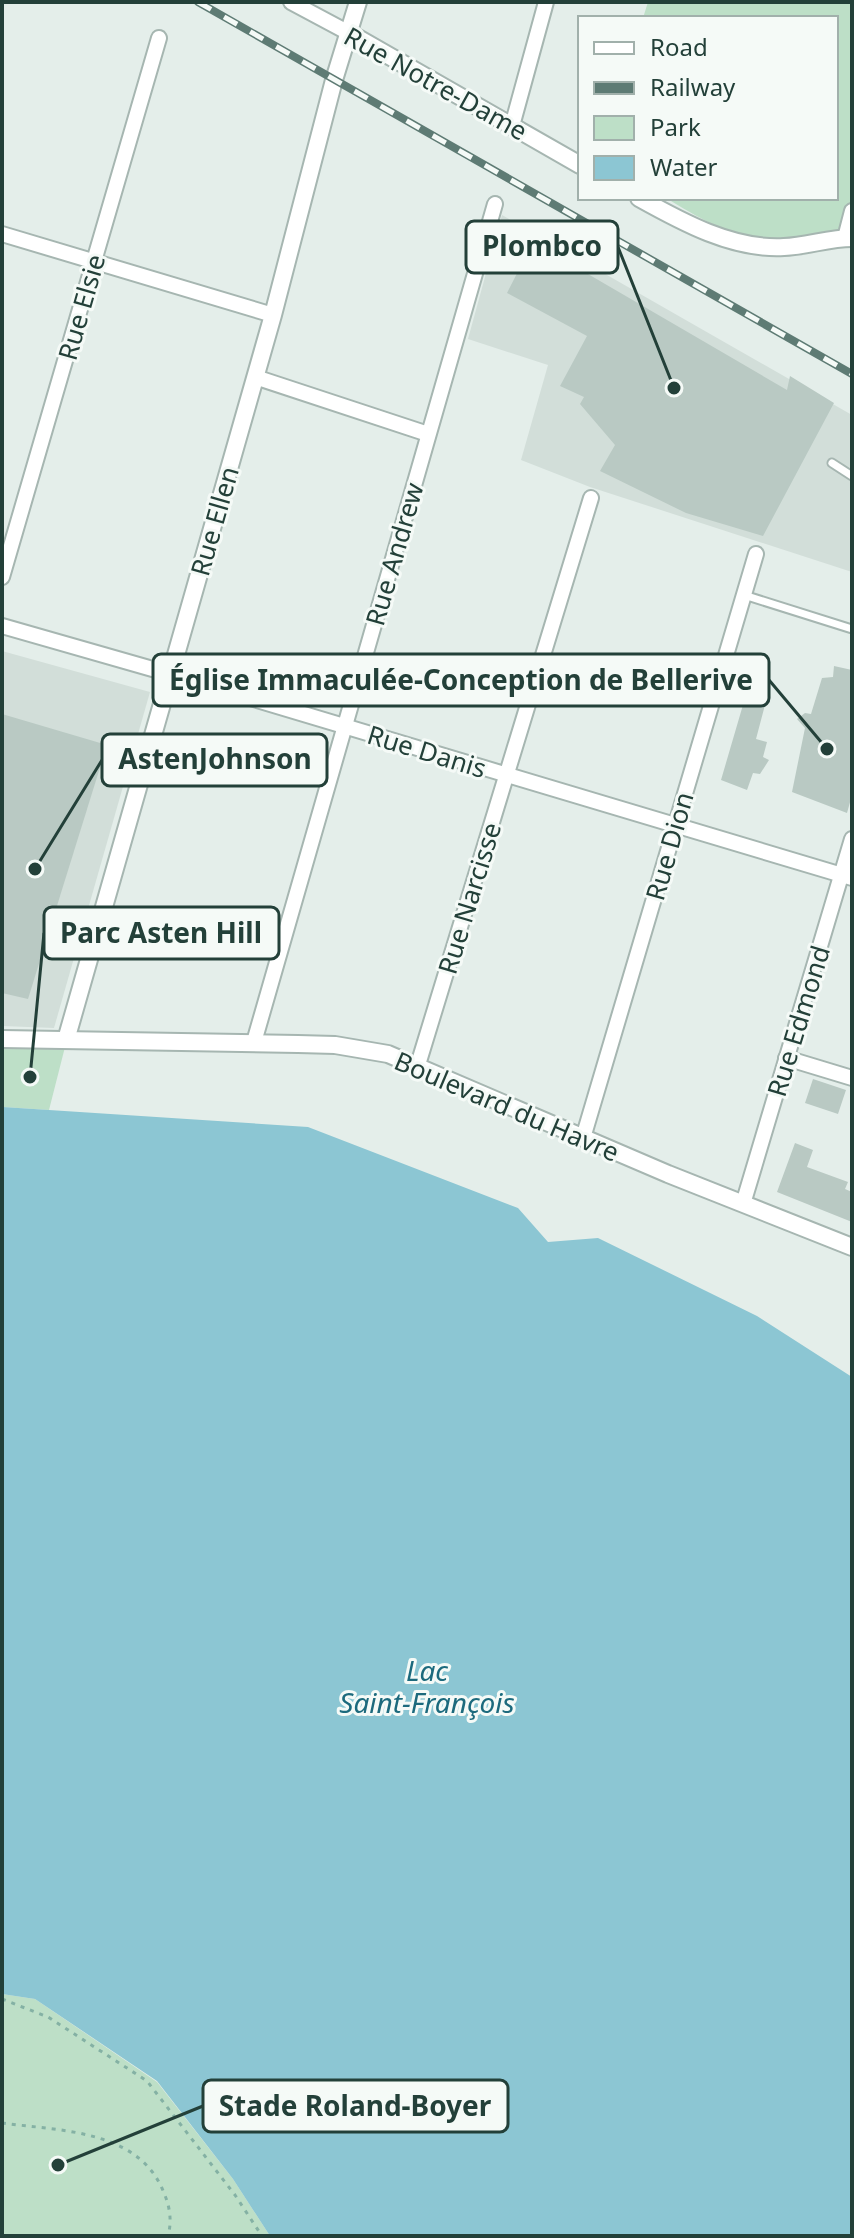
<svg xmlns="http://www.w3.org/2000/svg" width="854" height="2238" font-family="'Noto Sans',sans-serif">
<style>
.built{fill:#d2ded9}
.green{fill:#bddfc7}
.water{fill:#8cc6d3}
.building{fill:#b9c9c3}
.lines{fill:none;stroke-linecap:round;stroke-linejoin:round}
.service-casing{stroke:#a6b6b1;stroke-width:11}
.minor-casing{stroke:#a6b6b1;stroke-width:18}
.tertiary-casing{stroke:#a6b6b1;stroke-width:20}
.path{stroke:#84b1a4;stroke-width:3;stroke-dasharray:4 6;stroke-linecap:butt}
.service{stroke:#fff;stroke-width:7}
.minor{stroke:#fff;stroke-width:14}
.tertiary{stroke:#fff;stroke-width:16}
.rail-casing{stroke:#5e7b74;stroke-width:8}
.rail{stroke:#f5faf7;stroke-width:5;stroke-dasharray:15;stroke-linecap:butt}
.labels{text-anchor:middle;dominant-baseline:central;stroke-width:6;stroke-linejoin:round;paint-order:stroke}
.street-label{font-size:26px;fill:#234039;stroke:#f5faf7}
.water-label{font-size:28px;font-style:italic;fill:#1c6a7d;stroke:#f5faf7}
.leader{fill:none;stroke:#234039;stroke-width:3}
.callout-dot{fill:#234039;stroke:#f5faf7;stroke-width:3}
.callout{fill:#f5faf7;stroke:#234039;stroke-width:3}
.callout-label{font-size:28px;text-anchor:middle;font-weight:bold;fill:#234039}
</style>
<rect width="100%" height="100%" fill="#e4eeea"/>
<g class="built">
<polygon points="502,215 852,415 852,572 590,487 521,460 548,365 468,339"/>
<polygon points="2,651 150,692 54,1028 2,1026"/>
</g>
<g class="green">
<path d="M 648,2 L 852,2 L 852,212 L 845,238 C 824,239 802,243 782,242 C 738,241 702,220 666,198 L 836,198 L 836,18 L 643,18 Z"/>
<polygon points="2,1045 65,1047 49,1110 3,1107 2,1109"/>
<polygon points="2,1994 35,1999 157,2082 233,2179 270,2236 2,2236"/>
</g>
<polygon class="water" points="3,1107 308,1127 518,1208 548,1242 598,1238 757,1316 852,1377 852,2236 270,2236 233,2179 157,2081 35,1999 2,1994"/>
<g class="building">
<polygon points="533,242 787,390 790,376 834,403 763,536 686,513 600,471 615,445 580,404 584,397 560,386 587,336 507,293"/>
<polygon points="834,666 852,670 852,795 847,813 792,792 805,728 797,719 805,713 811,714 822,678 833,677"/>
<polygon points="745,698 765,705 756,739 767,742 763,757 769,760 760,774 753,773 747,790 721,780"/>
<polygon points="2,714 107,745 28,999 2,993"/>
<polygon points="813,1079 846,1090 838,1114 805,1103"/>
<polygon points="795,1143 813,1150 807,1167 848,1182 845,1189 852,1192 852,1222 777,1192"/>
</g>
<g class="lines">
<g class="service-casing">
<g id="service">
<polyline points="832,463 852,476"/>
<polyline points="744,595 852,629"/>
</g>
</g>
<g class="minor-casing">
<g id="minor">
<polyline points="291,2 349,33"/>
<polyline points="512,126 546,2"/>
<polyline points="2,234 273,315"/>
<polyline points="845,238 852,211"/>
<polyline points="255,377 428,434"/>
<polyline points="2,577 159,38"/>
<polyline points="2,626 170,674 852,878"/>
<polyline points="254,1042 495,204"/>
<polyline points="786,1058 852,1078"/>
<polyline points="417,1068 591,498"/>
<polyline points="583,1138 756,554"/>
<polyline points="743,1204 852,839"/>
</g>
</g>
<g class="tertiary-casing">
<g id="tertiary">
<polyline points="349,33 580,165"/>
<path d="M 639,198 C 682,222 733,250 784,247 C 807,246 829,238 852,238"/>
<polyline points="2,1039 298,1044 335,1045 388,1054 668,1174 852,1247"/>
<polyline points="66,1040 273,315 334,80 358,2"/>
</g>
</g>
<g class="path">
<polyline points="2,1999 48,2017 147,2081 235,2195 262,2236"/>
<path d="M 2,2123 C 60,2131 139,2129 164,2193 C 170,2207 172,2221 168,2236"/>
</g>
<use href="#service" class="service"/>
<use href="#minor" class="minor"/>
<use href="#tertiary" class="tertiary"/>
<g class="rail-casing">
<polyline id="rail" points="198,2 852,374"/>
</g>
<use href="#rail" class="rail"/>
</g>
<g class="labels">
<g class="street-label">
<text transform="translate(436 83) rotate(29)">Rue Notre-Dame</text>
<text transform="translate(81 307) rotate(-74)">Rue Elsie</text>
<text transform="translate(214 521) rotate(-74)">Rue Ellen</text>
<text transform="translate(394 554) rotate(-74)">Rue Andrew</text>
<text transform="translate(427 751) rotate(17)">Rue Danis</text>
<text transform="translate(669 846) rotate(-74)">Rue Dion</text>
<text transform="translate(469 898) rotate(-73)">Rue Narcisse</text>
<text transform="translate(798 1021) rotate(-73)">Rue Edmond</text>
<text transform="translate(507 1106) rotate(23)">Boulevard du Havre</text>
</g>
<g class="water-label">
<text x="427" y="1670">Lac<tspan x="427" dy="32">Saint-François</tspan></text>
</g>
</g>
<path class="leader" d="M674 388L618 247M827 749L769 680M35 869L102 760M30 1077L44 933M58 2165L203 2106"/>
<g class="callout-dot">
<circle cx="674" cy="388" r="8"/>
<circle cx="827" cy="749" r="8"/>
<circle cx="35" cy="869" r="8"/>
<circle cx="30" cy="1077" r="8"/>
<circle cx="58" cy="2165" r="8"/>
</g>
<g class="callout">
<rect x="466" y="221" width="152" height="52" rx="8"/>
<rect x="153" y="654" width="616" height="52" rx="8"/>
<rect x="102" y="734" width="225" height="52" rx="8"/>
<rect x="44" y="907" width="235" height="52" rx="8"/>
<rect x="203" y="2080" width="305" height="52" rx="8"/>
</g>
<g class="callout-label">
<text x="542" y="256">Plombco</text>
<text x="461" y="690">Église Immaculée-Conception de Bellerive</text>
<text x="215" y="769">AstenJohnson</text>
<text x="161" y="943">Parc Asten Hill</text>
<text x="355" y="2116">Stade Roland-Boyer</text>
</g>
<rect width="854" height="2238" fill="none" stroke="#234039" stroke-width="8"/>
<rect x="578" y="16" width="260" height="184" fill="#f5faf7" stroke="#a1b0ab" stroke-width="2"/>
<rect x="594" y="42" width="40" height="12" fill="#ffffff" stroke="#a1b0ab" stroke-width="2"/>
<text x="650" y="56" font-size="24" fill="#234039">Road</text>
<rect x="594" y="82" width="40" height="12" fill="#5e7b74" stroke="#a1b0ab" stroke-width="2"/>
<text x="650" y="96" font-size="24" fill="#234039">Railway</text>
<rect x="594" y="116" width="40" height="24" fill="#bddfc7" stroke="#a1b0ab" stroke-width="2"/>
<text x="650" y="136" font-size="24" fill="#234039">Park</text>
<rect x="594" y="156" width="40" height="24" fill="#8cc6d3" stroke="#a1b0ab" stroke-width="2"/>
<text x="650" y="176" font-size="24" fill="#234039">Water</text>
</svg>
